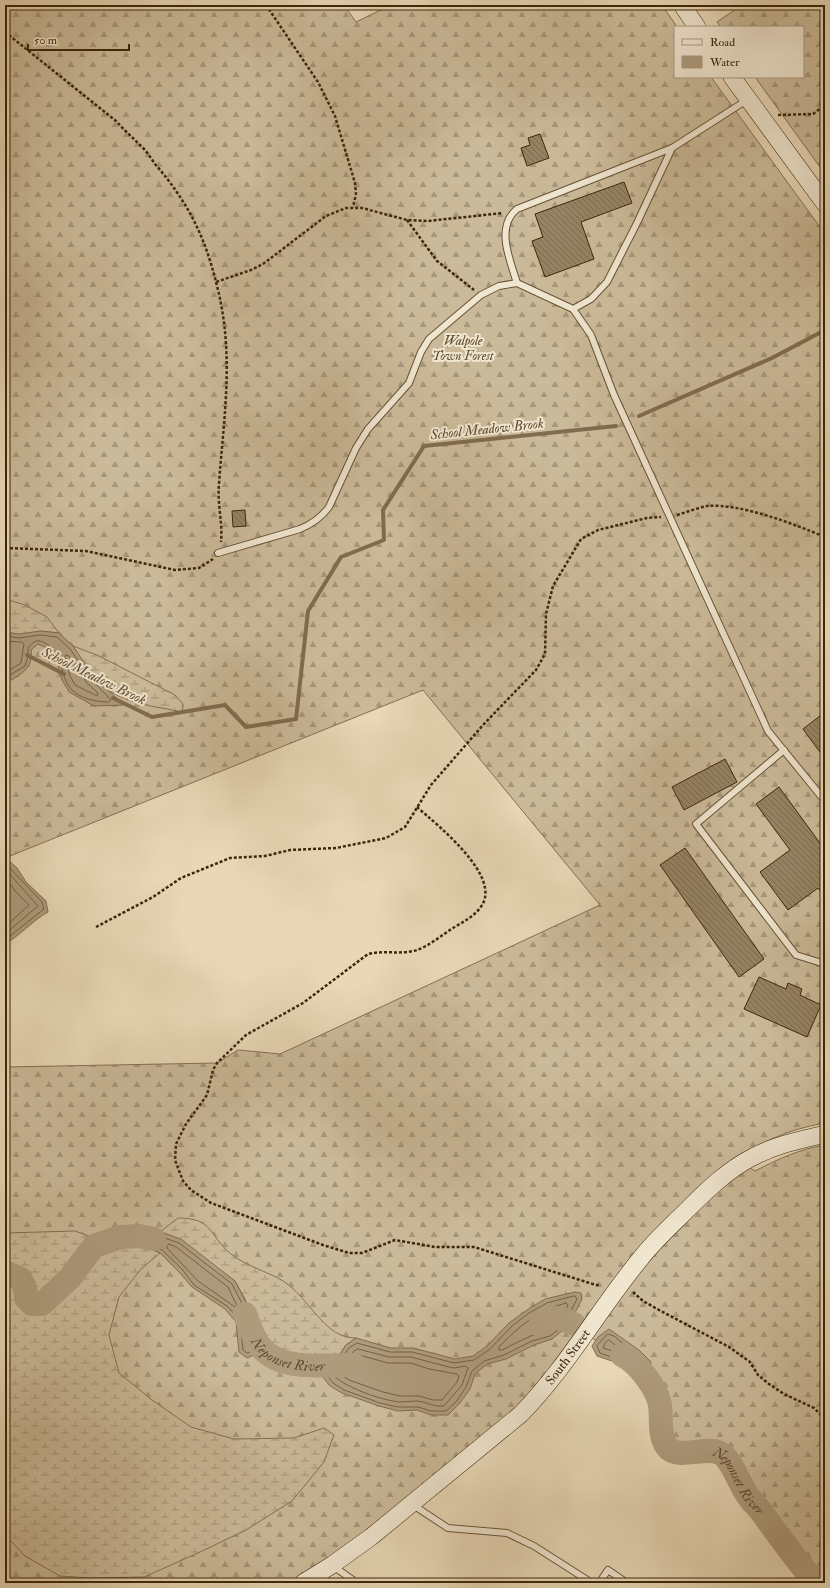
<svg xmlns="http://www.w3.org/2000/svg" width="830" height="1588" font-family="'IM FELL Double Pica',serif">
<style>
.forest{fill:url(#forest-firs);stroke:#847052}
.wetland{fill:url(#wetland-marsh);stroke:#847052}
.water{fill:#ae9b7c;stroke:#806c4e}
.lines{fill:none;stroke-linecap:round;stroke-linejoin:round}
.shore{stroke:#756043;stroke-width:1}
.stream{stroke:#806c4e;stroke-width:4}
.river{stroke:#ae9b7c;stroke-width:24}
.building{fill:url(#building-back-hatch);stroke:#3c260a}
.lane-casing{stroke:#675235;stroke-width:8}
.secondary-casing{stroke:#3c260a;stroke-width:18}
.path{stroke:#3c260a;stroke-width:2.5;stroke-dasharray:3 2;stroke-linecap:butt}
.lane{stroke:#f0e6d0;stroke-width:6}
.secondary{stroke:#f0e6d0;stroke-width:17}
.labels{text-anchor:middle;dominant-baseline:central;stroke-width:4;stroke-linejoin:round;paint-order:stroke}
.park-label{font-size:13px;font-style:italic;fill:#604b2e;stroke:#f0e6d0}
.street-label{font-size:13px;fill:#3c260a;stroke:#f0e6d0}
.water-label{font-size:14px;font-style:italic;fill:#5e492c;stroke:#f0e6d0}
</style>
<defs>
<pattern id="forest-firs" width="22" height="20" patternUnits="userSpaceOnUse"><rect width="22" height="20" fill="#cbba99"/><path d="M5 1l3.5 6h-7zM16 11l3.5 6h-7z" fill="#a6977b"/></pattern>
<pattern id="wetland-marsh" width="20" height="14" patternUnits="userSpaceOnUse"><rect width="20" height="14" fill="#cbba99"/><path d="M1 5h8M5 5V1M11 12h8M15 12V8" fill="none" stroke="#a6977b"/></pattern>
<pattern id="building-back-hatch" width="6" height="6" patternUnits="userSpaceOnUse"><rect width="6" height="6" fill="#958363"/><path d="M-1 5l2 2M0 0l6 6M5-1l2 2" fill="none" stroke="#7b6b50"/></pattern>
</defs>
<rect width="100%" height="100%" fill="#e8d8b6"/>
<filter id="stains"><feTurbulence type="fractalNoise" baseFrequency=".005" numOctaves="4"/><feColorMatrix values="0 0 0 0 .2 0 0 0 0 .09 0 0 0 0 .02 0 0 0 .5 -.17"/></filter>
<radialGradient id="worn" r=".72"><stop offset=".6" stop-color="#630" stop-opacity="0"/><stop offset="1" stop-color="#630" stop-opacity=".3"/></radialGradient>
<g class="forest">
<path d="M 5,5 L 344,5 L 356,22 L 391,5 L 662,5 L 677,27 L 675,27 L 675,77 L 711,77 L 825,234 L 825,1123 C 789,1129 762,1142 731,1160 L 742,1163 L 755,1171 C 778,1159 800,1149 825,1145 L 825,1583 L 815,1583 L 793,1553 L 780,1540 L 759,1508 L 748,1496 L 729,1462 L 721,1453 L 709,1451 L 676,1452 L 669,1449 L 663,1439 L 660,1404 L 643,1372 L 586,1334 L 554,1377 L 303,1583 L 5,1583 L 5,1067 L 217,1063 L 238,1050 L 280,1054 L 600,905 L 423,690 L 5,858 Z"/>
<polygon points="742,5 825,5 825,174 755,77 803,77 803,27 721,27 717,22"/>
</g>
<g class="wetland">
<polygon points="5,599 25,605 47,617 59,633 40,631 5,654"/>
<path d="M 73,646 L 97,655 L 175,695 L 183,704 L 182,712 C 150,705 117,704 94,677 C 86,668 80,657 73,646 Z"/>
<path d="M 178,1218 C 214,1218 208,1235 231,1254 C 248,1268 275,1273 290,1286 C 306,1299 323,1328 341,1335 C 345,1337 351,1338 356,1338 L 346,1345 L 339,1356 L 325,1359 L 301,1358 L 282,1356 L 271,1351 L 262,1339 L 245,1299 L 235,1281 L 161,1231 Z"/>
<polygon points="75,1231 105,1242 121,1237 160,1253 141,1269 119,1297 109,1335 119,1373 152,1400 191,1427 234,1439 294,1438 324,1428 334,1435 324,1462 292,1501 246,1530 198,1553 144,1577 91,1578 60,1576 25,1556 9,1539 5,1528 5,1233"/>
</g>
<g class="water">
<path d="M 40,631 L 59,633 L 73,646 L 94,677 L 124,705 L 94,706 L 69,692 L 62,680 L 56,659 L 49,649 L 38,644 L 31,650 C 34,668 20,676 5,683 L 5,632 L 19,634 Z"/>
<path d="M 5,857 L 17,868 L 26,882 L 46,901 L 48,912 C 33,920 21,935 5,944 Z"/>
<polygon points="144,1226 181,1239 235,1281 256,1322 259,1345 254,1355 247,1358 239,1352 236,1322 225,1309 192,1287 179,1272 160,1253 121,1237 131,1229"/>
<polygon points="575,1292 581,1293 582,1299 573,1317 562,1331 552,1339 534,1345 506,1359 487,1364 475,1374 470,1389 459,1404 448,1415 431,1415 417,1410 398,1411 379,1406 342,1393 330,1386 322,1376 322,1365 325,1359 339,1356 346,1345 356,1338 391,1348 413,1348 455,1359 473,1356 487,1346 509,1323 527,1310 545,1299"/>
<polygon points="609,1329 639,1350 651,1362 650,1372 641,1381 632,1376 621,1364 597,1356 592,1346 598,1337"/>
</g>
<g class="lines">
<g class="shore">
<path d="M 5,636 L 19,638 L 40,635 L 57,637 L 70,649 L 91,679 L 111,700 L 109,702 C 97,702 80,699 71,689 C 57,673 67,653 43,642 C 36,639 33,642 28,648 L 28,657 L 25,666 L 5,678"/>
<polyline points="5,641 22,642 24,644 21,663 5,673"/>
<polygon points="66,655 69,656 87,683 98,693 97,696 75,685 70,676 65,657"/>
<polyline points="5,863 42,902 44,909 5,940"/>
<polyline points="5,869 38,906 5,934"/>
<polyline points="5,877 15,891 29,905 5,927"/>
<polygon points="144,1231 179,1243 232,1284 252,1323 254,1344 251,1352 247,1353 243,1350 240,1320 227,1306 194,1285 182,1269 162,1250 131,1236 133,1232"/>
<polygon points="169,1244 176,1247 228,1287 237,1306 235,1307 198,1281 167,1248"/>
<polygon points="575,1296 577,1299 569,1315 560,1328 550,1336 532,1341 504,1355 484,1361 472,1371 466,1387 456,1402 446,1411 431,1411 418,1407 398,1407 380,1403 344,1390 333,1383 326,1374 328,1362 341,1359 349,1348 357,1343 390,1352 412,1352 454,1363 474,1360 490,1349 512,1326 529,1313 547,1303"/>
<path d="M 566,1303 L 568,1305 C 559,1326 551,1329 531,1336 C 521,1340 512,1345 502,1350 L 499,1350 L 499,1347 C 518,1327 538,1310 566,1303 Z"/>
<polygon points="551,1313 554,1313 555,1315 545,1326 530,1329 530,1327"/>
<polygon points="608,1334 614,1336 646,1363 646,1370 641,1376 634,1373 623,1361 600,1353 597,1346"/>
<polygon points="609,1340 622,1351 622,1354 603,1348 605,1343"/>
<path d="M 358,1349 L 389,1357 L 411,1357 L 453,1368 L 466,1366 L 468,1368 L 462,1385 L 444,1406 C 432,1407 428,1402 417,1401 C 411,1401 405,1402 399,1402 C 381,1400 343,1387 331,1373 L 332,1367 L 343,1363 L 353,1352 Z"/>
<polygon points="359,1355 388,1363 411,1363 429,1369 457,1374 459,1376 457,1382 442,1400 433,1400 419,1396 400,1396 383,1392 349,1380 340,1374 340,1371 348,1367"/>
<polygon points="630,1355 641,1365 640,1369 637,1369 628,1358 628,1356"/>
</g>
<g class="stream">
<polyline points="639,416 772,358 825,330"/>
<polyline points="27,655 64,674"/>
<polyline points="113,698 152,717 225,705 246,727 296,719 308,611 341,557 384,540 383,510 424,446 616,426"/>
</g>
<g class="river">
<polyline points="5,1272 21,1279 25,1288 26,1298 32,1304 42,1304 70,1278 94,1246 121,1237 139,1236 154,1239"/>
<path id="s1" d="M 245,1314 C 249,1324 253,1337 259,1345 C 279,1373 325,1364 354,1365"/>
<path d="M 540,1325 C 554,1315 559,1317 574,1324"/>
<path id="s2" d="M 622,1355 C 638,1363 657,1388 660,1405 C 662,1418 658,1439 669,1449 C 681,1459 706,1446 720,1453 C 732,1459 740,1486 748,1496 C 751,1501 756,1505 760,1510 C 778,1535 796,1559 815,1583"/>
</g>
</g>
<g class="building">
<polygon points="540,134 549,158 527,166 521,148 530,145 528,138"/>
<polygon points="624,182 632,203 581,222 594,259 545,277 532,241 543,237 535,214"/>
<polygon points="245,510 246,526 233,527 232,511"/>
<polygon points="825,712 825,759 803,729"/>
<polygon points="725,759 737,782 684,810 672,787"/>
<polygon points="779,787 825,850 825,897 818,888 788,910 760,872 790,850 756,804"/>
<polygon points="685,848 764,959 739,977 660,865"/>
<polygon points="759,977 786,989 788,983 802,989 800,995 821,1005 807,1037 744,1009"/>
</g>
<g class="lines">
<g class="lane-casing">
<g id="lane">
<path d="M 517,283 C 510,260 495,227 517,209 L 672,148 L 747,100"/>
<polyline points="573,309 591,299 607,282 637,223 672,148"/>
<path d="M 218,553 L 300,529 C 312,524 321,518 329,507 L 356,448 L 368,429 L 409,383 L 421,352 L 429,339 L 481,295 L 499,286 L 517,283 L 573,309 L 591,335 L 614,395 L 768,731 L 825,801"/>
<polyline points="784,750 696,824 796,955 825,964"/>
<polyline points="413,1505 448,1528 507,1533 534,1546 592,1583"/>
<polyline points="333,1566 357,1583"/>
<polyline points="599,1583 608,1570 627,1583"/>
</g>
</g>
<g class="secondary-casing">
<g id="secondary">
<polyline points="682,5 697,27"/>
<polyline points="732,77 825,204"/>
<path id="s3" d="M 303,1583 L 332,1565 L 371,1537 L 521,1414 C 567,1367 599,1309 641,1258 C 655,1240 673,1224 689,1208 C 708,1189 729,1169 753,1157 C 775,1145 801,1140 825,1134"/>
</g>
</g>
<g class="path">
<polyline points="266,5 318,82 335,116 355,183 356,194 353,207"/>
<path d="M 5,32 L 116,121 C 124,130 133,138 142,147 C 147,152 151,158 155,164 C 187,201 204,234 216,282 L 251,270 L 263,264 L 326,216 L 346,208 L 362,208 L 407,220 L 428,221 L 503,213"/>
<polyline points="778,115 813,114 825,105"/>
<polyline points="407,220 437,261 474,290"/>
<path d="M 216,282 C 235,353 224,413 219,484 C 217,504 223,523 221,542"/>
<path d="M 677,515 C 687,512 697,508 707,506 C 740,503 794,524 825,537"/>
<polyline points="5,548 86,551 175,570 199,568 213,559"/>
<path d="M 417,807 C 437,825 505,878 480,908 C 473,917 463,922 453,928 C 442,935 429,946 417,950 C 401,955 385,950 368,954 L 303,1003 L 246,1035 L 217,1063 L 213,1070 L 207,1095 L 186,1124 L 176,1144 L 175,1160 L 183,1181 L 191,1190 L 211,1203 L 323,1245 L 349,1253 L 362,1253 L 395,1240 L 435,1247 L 474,1247 L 596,1285 L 601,1285"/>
<polyline points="96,927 153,897 181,878 230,858 265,856 290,850 336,848 386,838 405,827 431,785 483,725 536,670 545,654 546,614 553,586 581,539 598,530 647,518 661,517"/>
<polyline points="633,1292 643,1301 659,1310 729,1347 750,1362 758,1375 769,1384 784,1394 814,1408 825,1419"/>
</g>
<use href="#lane" class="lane"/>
<use href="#secondary" class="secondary"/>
</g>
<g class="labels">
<g class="park-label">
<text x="463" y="341">Walpole<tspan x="463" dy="15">Town Forest</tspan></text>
</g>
<g class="street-label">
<text stroke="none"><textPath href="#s3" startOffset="350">South Street</textPath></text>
</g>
<g class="water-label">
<text transform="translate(487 429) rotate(-6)">School Meadow Brook</text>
<text transform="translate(94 676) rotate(26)">School Meadow Brook</text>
<text stroke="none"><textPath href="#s1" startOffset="66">Neponset River</textPath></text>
<text stroke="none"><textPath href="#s2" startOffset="196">Neponset River</textPath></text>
</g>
</g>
<rect width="830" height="1588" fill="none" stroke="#e8d8b6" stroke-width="20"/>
<rect x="6" y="6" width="818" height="1576" fill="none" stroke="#3c260a" stroke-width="2"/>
<rect x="10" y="10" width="810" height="1568" fill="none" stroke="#3c260a"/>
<rect x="674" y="26" width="130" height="52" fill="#f0e6d0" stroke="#a89981"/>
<rect x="682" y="39" width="20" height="6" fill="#f0e6d0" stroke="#a89981"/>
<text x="710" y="46" font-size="12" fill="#3c260a">Road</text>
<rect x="682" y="56" width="20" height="12" fill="#ae9b7c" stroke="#a89981"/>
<text x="710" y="66" font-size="12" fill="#3c260a">Water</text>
<path d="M28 44v6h101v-6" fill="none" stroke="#3c260a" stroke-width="2"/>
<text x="34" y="44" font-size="12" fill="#3c260a" stroke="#f0e6d0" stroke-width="3" paint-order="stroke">50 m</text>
<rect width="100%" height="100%" filter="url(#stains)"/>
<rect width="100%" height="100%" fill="url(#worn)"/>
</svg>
